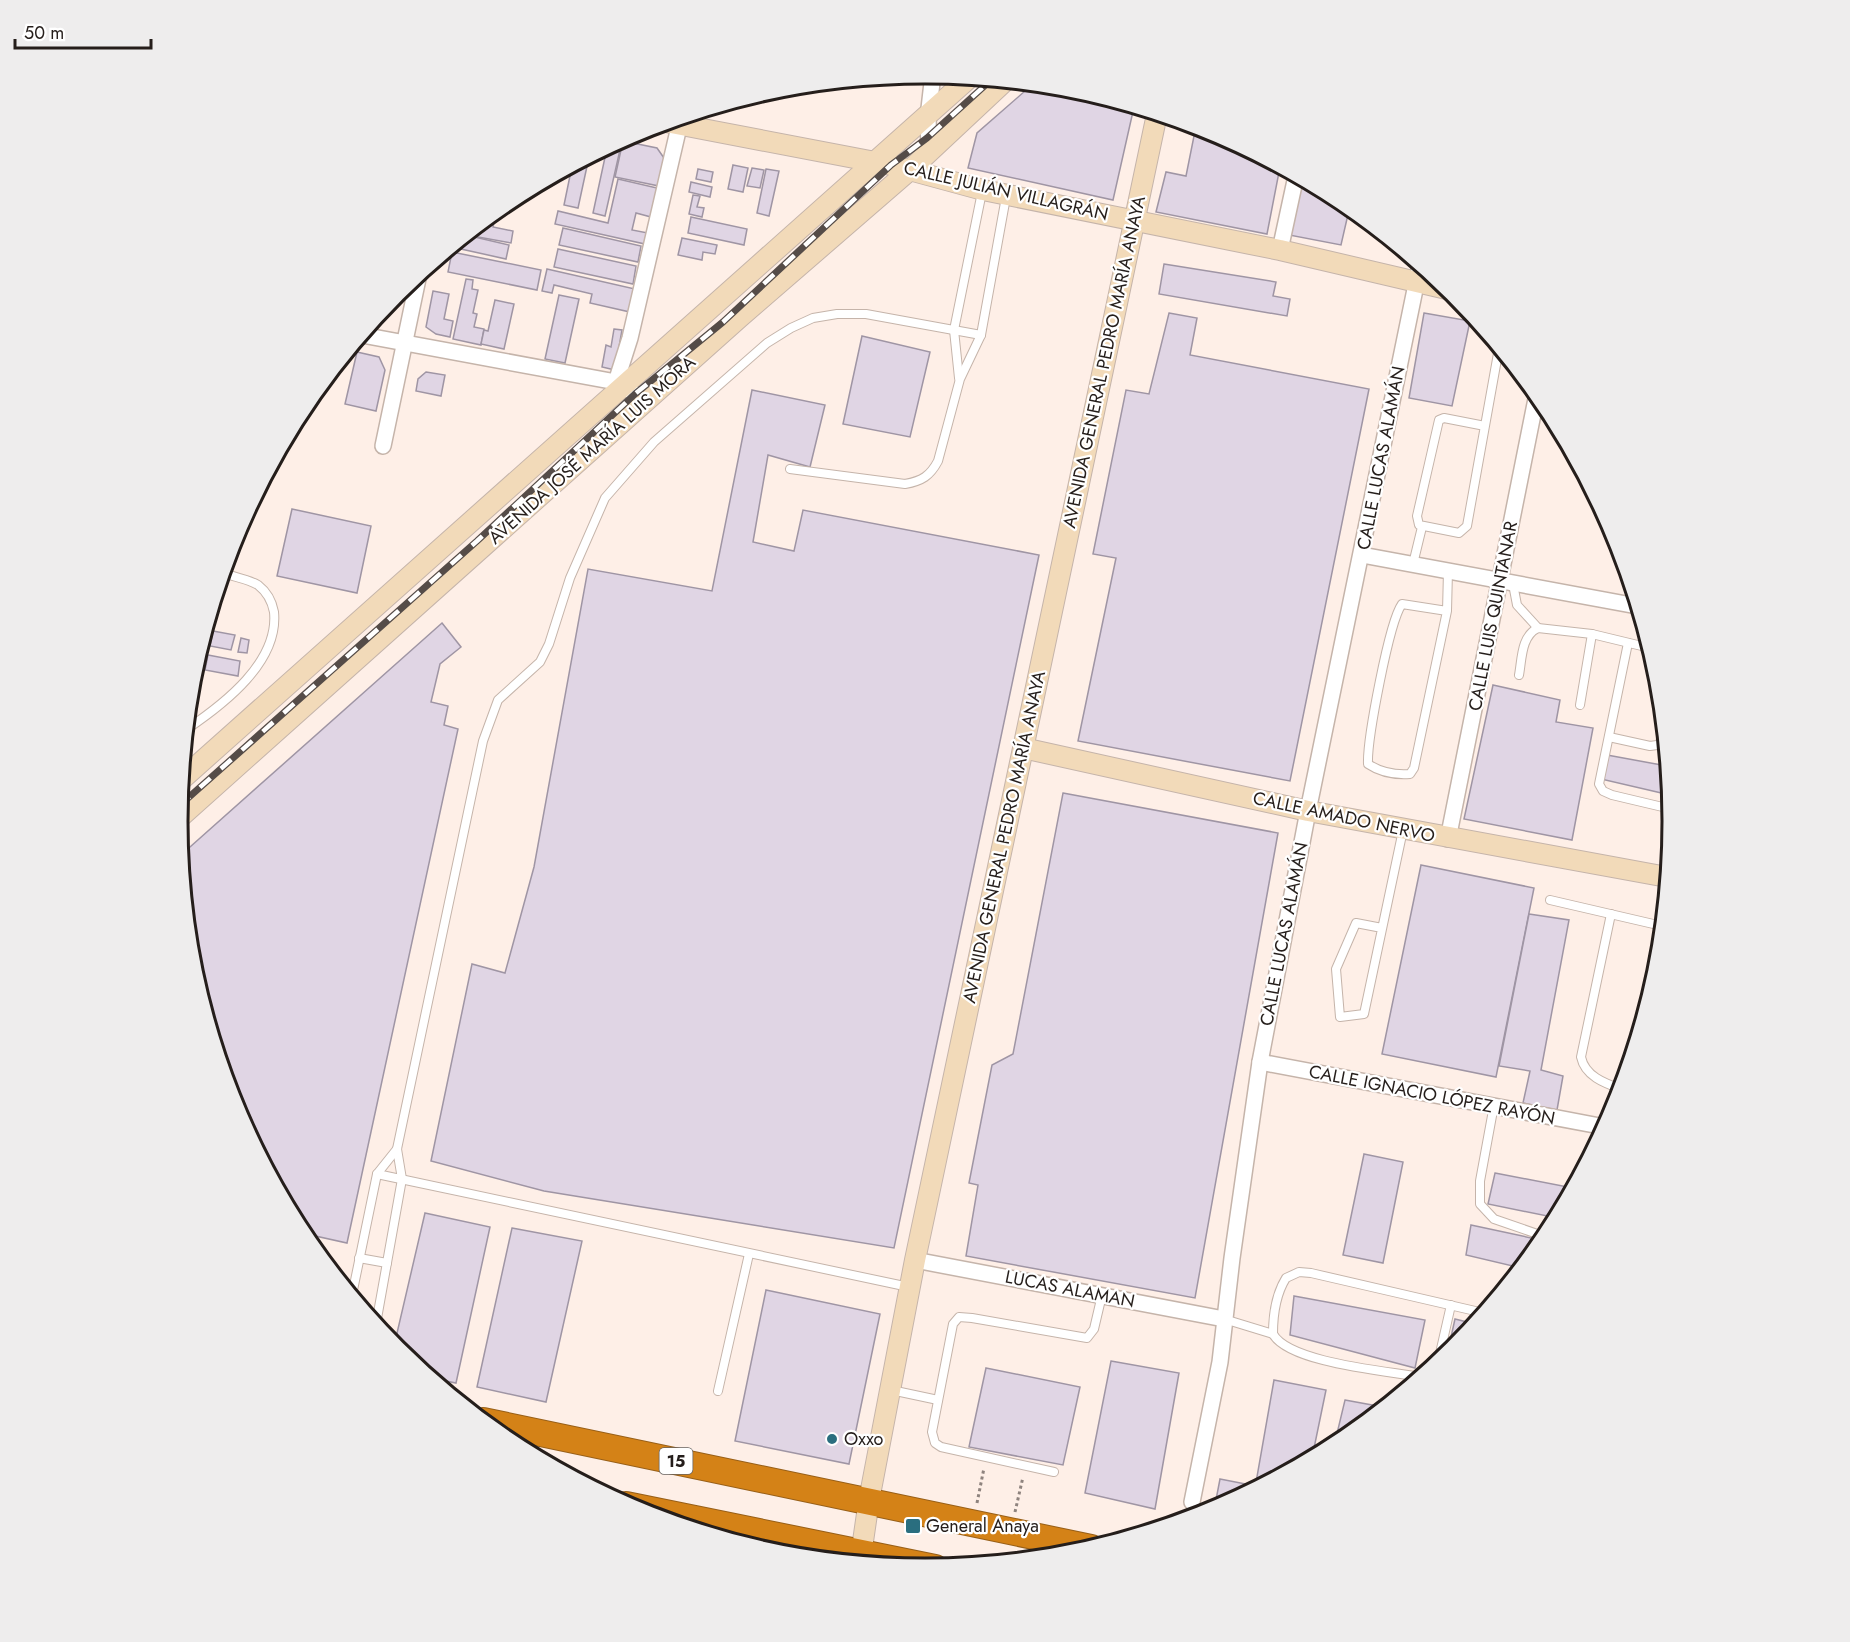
<svg xmlns="http://www.w3.org/2000/svg" width="1850" height="1642" font-family="Jost,sans-serif">
<style>
.building{fill:#e0d5e4;stroke:#9f95a4;stroke-width:1.5}
.lines{fill:none;stroke-linecap:round;stroke-linejoin:round}
.lane-casing{stroke:#c5b4aa;stroke-width:10}
.street-casing{stroke:#c5b4aa;stroke-width:18}
.secondary-casing{stroke:#c5b4aa;stroke-width:22}
.highway-casing{stroke:#975f18;stroke-width:28}
.path{stroke:#8e837e;stroke-width:3;stroke-dasharray:3 3;stroke-linecap:butt}
.lane{stroke:#fff;stroke-width:8}
.street{stroke:#fff;stroke-width:15}
.secondary{stroke:#f2dab9;stroke-width:20}
.highway{stroke:#d48217;stroke-width:26}
.rail-casing{stroke:#554c48;stroke-width:7}
.rail{stroke:#fff;stroke-width:4.5;stroke-dasharray:14;stroke-linecap:butt}
.poi-dot{fill:#2a6e7f;stroke:#fff;stroke-width:2}
.labels{text-anchor:middle;dominant-baseline:central;stroke-width:4.5;stroke-linejoin:round;paint-order:stroke}
.shield{fill:#fff;stroke:#66625f;stroke-width:1.5}
.shield-label{font-size:16px;font-weight:bold;fill:#251e1b}
.street-label{font-size:18px;fill:#251e1b;stroke:#fff}
.poi-label{font-size:18px;fill:#251e1b;stroke:#fff;text-anchor:start}
.rim{fill:none;stroke:#251e1b;stroke-width:3}
</style>
<rect width="100%" height="100%" fill="#feefe7"/>
<g class="building">
<polygon points="1033,84 1071,88 1134,107 1113,200 968,168 977,133"/>
<polygon points="1196,126 1211,131 1280,167 1267,234 1156,212 1166,172 1186,176"/>
<polygon points="622,141 605,216 593,213 607,148"/>
<polygon points="623,141 657,148 664,158 659,186 615,177"/>
<polygon points="589,157 578,208 564,205 572,166"/>
<polygon points="733,165 748,168 743,192 728,189"/>
<polygon points="752,168 764,170 760,188 747,186"/>
<polygon points="698,169 713,172 711,182 696,179"/>
<polygon points="766,169 779,171 769,216 757,213"/>
<polygon points="553,176 552,185 542,182"/>
<polygon points="1301,178 1341,200 1354,211 1349,210 1341,245 1289,235"/>
<polygon points="618,179 657,188 651,217 636,213 632,230 648,233 645,244 555,224 558,211 608,223"/>
<polygon points="691,182 712,187 710,197 689,192"/>
<polygon points="538,184 536,195 525,193 525,191"/>
<polygon points="693,195 700,196 697,207 704,208 702,217 689,214"/>
<polygon points="489,216 495,218 493,227 513,231 511,243 467,235"/>
<polygon points="691,217 747,229 744,245 688,233"/>
<polygon points="563,228 641,246 638,262 559,245"/>
<polygon points="466,235 509,245 506,259 452,247"/>
<polygon points="682,238 717,245 715,254 703,252 702,260 678,255"/>
<polygon points="558,249 636,266 633,284 554,267"/>
<polygon points="452,252 541,270 537,290 448,272"/>
<polygon points="1164,264 1276,282 1273,296 1290,299 1287,316 1159,294"/>
<polygon points="547,269 635,289 630,312 590,303 592,294 554,285 552,293 542,291"/>
<polygon points="466,279 473,280 472,289 478,290 473,313 477,314 474,327 484,329 481,345 453,339"/>
<polygon points="433,291 449,294 444,319 453,321 450,337 436,334 426,327"/>
<polygon points="559,295 579,299 565,363 545,359"/>
<polygon points="495,300 514,304 504,349 481,344 484,330 488,331"/>
<polygon points="1169,313 1197,318 1190,355 1369,389 1290,781 1078,741 1116,558 1093,554 1126,390 1149,394"/>
<polygon points="1424,313 1470,321 1452,406 1409,398"/>
<polygon points="614,329 622,330 615,370 602,367 606,345 611,347"/>
<polygon points="862,336 930,352 910,437 843,424"/>
<polygon points="357,352 379,357 385,370 376,411 345,404"/>
<polygon points="426,372 445,375 441,396 416,391 418,379"/>
<polygon points="752,390 825,405 810,467 768,455 753,542 794,551 803,510 1039,555 894,1248 544,1191 431,1161 472,964 505,973 534,867 588,569 712,591"/>
<polygon points="292,509 371,526 357,593 277,576"/>
<polygon points="442,623 461,647 440,664 431,702 448,706 444,725 458,729 347,1243 302,1233 234,1107 192,966 181,855"/>
<polygon points="213,631 235,635 231,650 210,646"/>
<polygon points="241,638 249,640 247,653 238,652"/>
<polygon points="208,655 240,661 238,676 205,670"/>
<polygon points="1493,685 1560,700 1556,722 1593,728 1572,840 1464,819"/>
<polygon points="1607,755 1667,766 1670,795 1601,779"/>
<polygon points="1063,793 1278,833 1195,1298 966,1256 978,1185 969,1183 992,1065 1013,1054"/>
<polygon points="1421,865 1534,888 1496,1077 1382,1054"/>
<polygon points="1529,914 1569,920 1541,1070 1563,1076 1557,1110 1523,1103 1530,1071 1499,1066"/>
<polygon points="1364,1154 1403,1162 1383,1263 1343,1255"/>
<polygon points="1495,1173 1573,1188 1557,1218 1488,1204"/>
<polygon points="425,1213 490,1227 456,1383 431,1378 394,1346"/>
<polygon points="1471,1225 1536,1239 1533,1252 1521,1268 1466,1255"/>
<polygon points="512,1228 582,1241 546,1402 477,1387"/>
<polygon points="1500,1283 1507,1284 1498,1296"/>
<polygon points="766,1290 880,1314 849,1464 735,1441"/>
<polygon points="1294,1296 1425,1320 1415,1368 1290,1335"/>
<polygon points="1455,1319 1475,1324 1447,1355"/>
<polygon points="1111,1361 1179,1373 1155,1509 1085,1493"/>
<polygon points="986,1368 1080,1387 1063,1465 969,1447"/>
<polygon points="1274,1380 1326,1390 1312,1458 1255,1488"/>
<polygon points="1345,1400 1383,1407 1334,1446"/>
<polygon points="1220,1479 1256,1486 1255,1488 1214,1510"/>
</g>
<g class="lines">
<g class="lane-casing">
<g id="lane">
<polyline points="959,378 954,330 982,192"/>
<polyline points="1485,426 1444,418 1439,420 1417,516 1419,525 1459,533 1467,526 1499,348"/>
<path d="M 790,469 L 905,484 C 922,481 930,476 938,461 L 960,379 L 981,335 L 1006,197"/>
<polyline points="1413,564 1422,527"/>
<polyline points="1513,584 1517,605 1538,628"/>
<path d="M 1447,611 L 1402,604 C 1389,622 1367,740 1368,764 C 1380,772 1396,775 1410,774 L 1414,768 L 1447,611 L 1448,571"/>
<polyline points="1628,643 1599,784 1603,791 1612,795 1671,809"/>
<path d="M 1519,675 C 1522,659 1521,636 1538,628 L 1592,634 L 1650,648"/>
<polyline points="1580,705 1592,634"/>
<path d="M 187,729 C 224,704 279,662 274,612 C 272,601 267,592 258,585 C 248,579 234,577 223,573"/>
<polyline points="1609,737 1650,746 1657,745 1664,739"/>
<polyline points="1550,900 1662,926"/>
<path d="M 1611,914 L 1581,1057 C 1585,1076 1604,1083 1621,1089"/>
<polyline points="1382,928 1356,923 1336,969 1340,1017 1364,1014 1403,830"/>
<polyline points="1494,1105 1480,1181 1480,1204 1494,1219 1546,1237"/>
<polyline points="377,1174 909,1287"/>
<polyline points="359,1258 387,1263"/>
<polyline points="352,1295 377,1174 397,1149"/>
<polyline points="1224,1319 1273,1334"/>
<polyline points="376,1324 402,1179 397,1149 483,741 498,700 540,662 549,644 570,578 605,498 654,442 767,343 791,328 813,318 837,314 866,314 981,335"/>
<polyline points="1438,1362 1451,1305"/>
<path d="M 1420,1377 C 1388,1371 1289,1363 1273,1334 C 1273,1316 1276,1294 1286,1278 L 1299,1272 L 1311,1273 L 1484,1313"/>
<polyline points="891,1390 938,1400"/>
<polyline points="718,1391 749,1254"/>
<polyline points="1054,1472 941,1447 935,1443 932,1432 953,1324 959,1317 972,1318 1087,1338 1094,1329 1102,1295"/>
</g>
</g>
<g class="street-casing">
<g id="street">
<polyline points="929,152 928,117 933,74"/>
<polyline points="1280,250 1296,176"/>
<polyline points="362,335 616,382 635,394 643,403"/>
<polyline points="616,382 630,338 681,118"/>
<polyline points="383,446 419,274"/>
<polyline points="1362,555 1637,606"/>
<polyline points="1448,839 1537,394"/>
<polyline points="1260,1062 1605,1127"/>
<polyline points="915,1260 1224,1319"/>
<polyline points="1192,1502 1220,1362 1232,1258 1260,1062 1308,811 1420,265"/>
</g>
</g>
<g class="secondary-casing">
<g id="secondary">
<polyline points="666,122 891,165 983,190 1280,250 1451,290"/>
<polyline points="1023,748 1308,811 1667,877"/>
<polyline points="182,779 969,78"/>
<polyline points="178,819 740,317 911,169 1005,81"/>
<polyline points="860,1562 869,1500 915,1260 1157,114"/>
</g>
</g>
<g class="highway-casing">
<g id="highway">
<polyline points="483,1421 1091,1548"/>
<polyline points="626,1505 935,1568"/>
</g>
</g>
<g class="path">
<polyline points="977,1503 984,1468"/>
<polyline points="1015,1512 1023,1477"/>
</g>
<use href="#lane" class="lane"/>
<use href="#street" class="street"/>
<use href="#secondary" class="secondary"/>
<use href="#highway" class="highway"/>
<g class="rail-casing">
<polyline id="rail" points="179,806 477,541 635,394 723,322 891,165 927,138 991,80"/>
</g>
<use href="#rail" class="rail"/>
</g>
<g class="poi-dot">
<circle cx="832" cy="1439" r="6"/>
<rect x="905" y="1518" width="16" height="16" rx="3"/>
</g>
<g class="labels">
<rect class="shield" x="659.5" y="1448" width="33" height="26" rx="4.5"/>
<g class="shield-label">
<text x="676" y="1461">15</text>
</g>
<g class="street-label">
<text transform="translate(1006 191) rotate(13)">CALLE JULIÁN VILLAGRÁN</text>
<text transform="translate(1104 362) rotate(-78)">AVENIDA GENERAL PEDRO MARÍA ANAYA</text>
<text transform="translate(592 450) rotate(-42)">AVENIDA JOSÉ MARÍA LUIS MORA</text>
<text transform="translate(1381 458) rotate(-79)">CALLE LUCAS ALAMÁN</text>
<text transform="translate(1493 616) rotate(-79)">CALLE LUIS QUINTANAR</text>
<text transform="translate(1344 817) rotate(12)">CALLE AMADO NERVO</text>
<text transform="translate(1004 837) rotate(-78)">AVENIDA GENERAL PEDRO MARÍA ANAYA</text>
<text transform="translate(1284 934) rotate(-79)">CALLE LUCAS ALAMÁN</text>
<text transform="translate(1432 1095) rotate(11)">CALLE IGNACIO LÓPEZ RAYÓN</text>
<text transform="translate(1070 1289) rotate(11)">LUCAS ALAMAN</text>
</g>
<g class="poi-label">
<text x="844" y="1439">Oxxo</text>
<text x="926" y="1526">General Anaya</text>
</g>
</g>
<path d="M0 0H1850V1642H0ZM188 821a737 737 0 1 1 1474 0a737 737 0 1 1-1474 0Z" fill="#eeeded" fill-rule="evenodd"/>
<path class="rim" d="M188 821a737 737 0 1 1 1474 0a737 737 0 1 1-1474 0Z"/>
<path d="M15 39v9h136v-9" fill="none" stroke="#251e1b" stroke-width="3"/>
<text x="24" y="39" font-size="18" fill="#251e1b" stroke="#ffffff" stroke-width="4.5" paint-order="stroke">50 m</text>
</svg>
